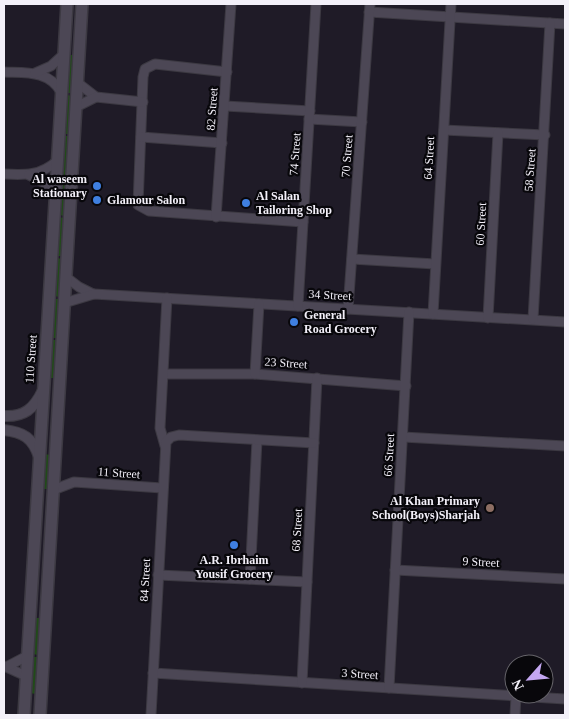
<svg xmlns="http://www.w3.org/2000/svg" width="569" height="719" font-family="Georgia,serif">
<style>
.green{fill:#214a19}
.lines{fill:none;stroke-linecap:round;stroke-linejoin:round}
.minor-casing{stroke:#3c3942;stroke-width:11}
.tertiary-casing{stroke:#3c3942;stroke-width:12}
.secondary-casing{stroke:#3c3942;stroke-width:14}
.minor{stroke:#4c4755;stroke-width:9}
.tertiary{stroke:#4c4755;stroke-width:10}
.secondary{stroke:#4c4755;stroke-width:11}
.shop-dot{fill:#3f7fe0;stroke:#08070b;stroke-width:2}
.education-dot{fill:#8d6e63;stroke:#08070b;stroke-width:2}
.labels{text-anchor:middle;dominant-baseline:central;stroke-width:4.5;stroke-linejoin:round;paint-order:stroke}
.street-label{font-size:12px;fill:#f3f0f9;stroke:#08070b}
.poi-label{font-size:12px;font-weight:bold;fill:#f3f0f9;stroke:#08070b;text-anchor:start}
</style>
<rect width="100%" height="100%" fill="#1f1b27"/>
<g class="green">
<polygon points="69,55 74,55 72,93 67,93"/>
<polygon points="67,95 72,96 69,134 64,134"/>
<polygon points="64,136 69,136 67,175 62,175"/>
<polygon points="62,177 67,177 64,216 60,215"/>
<polygon points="59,217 64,218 62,256 57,256"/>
<polygon points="57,258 62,259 59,297 55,296"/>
<polygon points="55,299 59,299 57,338 52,338"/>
<polygon points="52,340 57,340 54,378 50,378"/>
<polygon points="45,454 50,455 48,489 43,489"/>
<polygon points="35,618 40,618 38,655 33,654"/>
<polygon points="33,657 38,657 35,694 31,693"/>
</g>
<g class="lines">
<g class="minor-casing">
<g id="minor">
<polyline points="369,12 565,24"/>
<path d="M 4,72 C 25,73 49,70 61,92"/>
<polyline points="227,72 155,64 145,69 143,77 138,205 149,211 303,222"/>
<polyline points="35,73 51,66 64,54"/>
<polyline points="78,83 96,97 143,102"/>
<polyline points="225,106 310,111"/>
<polyline points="76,107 96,97"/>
<polyline points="309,119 362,122"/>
<polyline points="444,130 545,135"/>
<polyline points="141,137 222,143"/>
<path d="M 4,174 C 25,175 40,176 57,161"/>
<polyline points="29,175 43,182 55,193"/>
<polyline points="216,217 231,4"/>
<polyline points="352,259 435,264"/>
<polyline points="66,277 79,287 93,294"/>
<polyline points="64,303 94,294 565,322"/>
<polyline points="298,306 316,4"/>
<polyline points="348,309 370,4"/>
<polyline points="433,314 451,4"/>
<polyline points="488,318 498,133"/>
<polyline points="533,319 550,23"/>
<polyline points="164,374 255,374 406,386"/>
<polyline points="255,374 259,304"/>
<polyline points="403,437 565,446"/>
<polyline points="165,446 160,428 167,298"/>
<polyline points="53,490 74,482 162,488"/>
<polyline points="395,570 565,579"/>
<polyline points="158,575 307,582"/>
<polyline points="250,579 257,440"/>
<polyline points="4,666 26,676"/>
<polyline points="8,666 27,656"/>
<polyline points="153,673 565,699"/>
<polyline points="302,683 317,378"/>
<polyline points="389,688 409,312"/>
<polyline points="151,715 166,442 171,437 179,435 314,443"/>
<polyline points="515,715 516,696"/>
</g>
</g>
<g class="tertiary-casing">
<g id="tertiary">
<path d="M 4,416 C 24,417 34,409 43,390"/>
<path d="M 4,430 C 23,432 33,438 39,457"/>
</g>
</g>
<g class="secondary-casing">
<g id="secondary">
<polyline points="24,715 67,4"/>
<polyline points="40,715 82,4"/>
</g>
</g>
<use href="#minor" class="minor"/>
<use href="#tertiary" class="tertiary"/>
<use href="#secondary" class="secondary"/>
</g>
<g class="shop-dot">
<circle cx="97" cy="186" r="5"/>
<circle cx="97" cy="200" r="5"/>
<circle cx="246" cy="203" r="5"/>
<circle cx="294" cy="322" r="5"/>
<circle cx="234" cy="545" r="5"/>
</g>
<circle class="education-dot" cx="490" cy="508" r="5"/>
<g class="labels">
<g class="street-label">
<text transform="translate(212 109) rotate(-86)">82 Street</text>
<text transform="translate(295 154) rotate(-86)">74 Street</text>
<text transform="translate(347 156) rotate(-86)">70 Street</text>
<text transform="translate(429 158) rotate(-87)">64 Street</text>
<text transform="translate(530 170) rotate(-86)">58 Street</text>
<text transform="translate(481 224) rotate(-87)">60 Street</text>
<text transform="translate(330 295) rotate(3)">34 Street</text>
<text transform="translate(31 359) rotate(-86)">110 Street</text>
<text transform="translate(286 363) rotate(4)">23 Street</text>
<text transform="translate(389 455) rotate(-87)">66 Street</text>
<text transform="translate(119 473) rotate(4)">11 Street</text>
<text transform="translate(297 530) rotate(-87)">68 Street</text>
<text transform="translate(481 562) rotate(3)">9 Street</text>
<text transform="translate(145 580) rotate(-87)">84 Street</text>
<text transform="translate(360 674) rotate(4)">3 Street</text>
</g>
<g class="poi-label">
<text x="87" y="179" text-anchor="end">Al waseem<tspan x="87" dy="14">Stationary</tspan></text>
<text x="256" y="196">Al Salan<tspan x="256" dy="14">Tailoring Shop</tspan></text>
<text x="107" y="200">Glamour Salon</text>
<text x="304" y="315">General<tspan x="304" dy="14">Road Grocery</tspan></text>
<text x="480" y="501" text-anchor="end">Al Khan Primary<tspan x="480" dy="14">School(Boys)Sharjah</tspan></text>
<text x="234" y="560" text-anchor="middle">A.R. Ibrhaim<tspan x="234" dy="14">Yousif Grocery</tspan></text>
</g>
</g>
<rect width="569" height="719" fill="none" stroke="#f3f0f9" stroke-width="10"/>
<g transform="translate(529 679) rotate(243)"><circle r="24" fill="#08070b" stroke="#66646a"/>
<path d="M0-4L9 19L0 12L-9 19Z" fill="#c4a7f1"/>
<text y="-8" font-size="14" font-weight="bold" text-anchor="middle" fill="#f3f0f9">N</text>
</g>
</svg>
